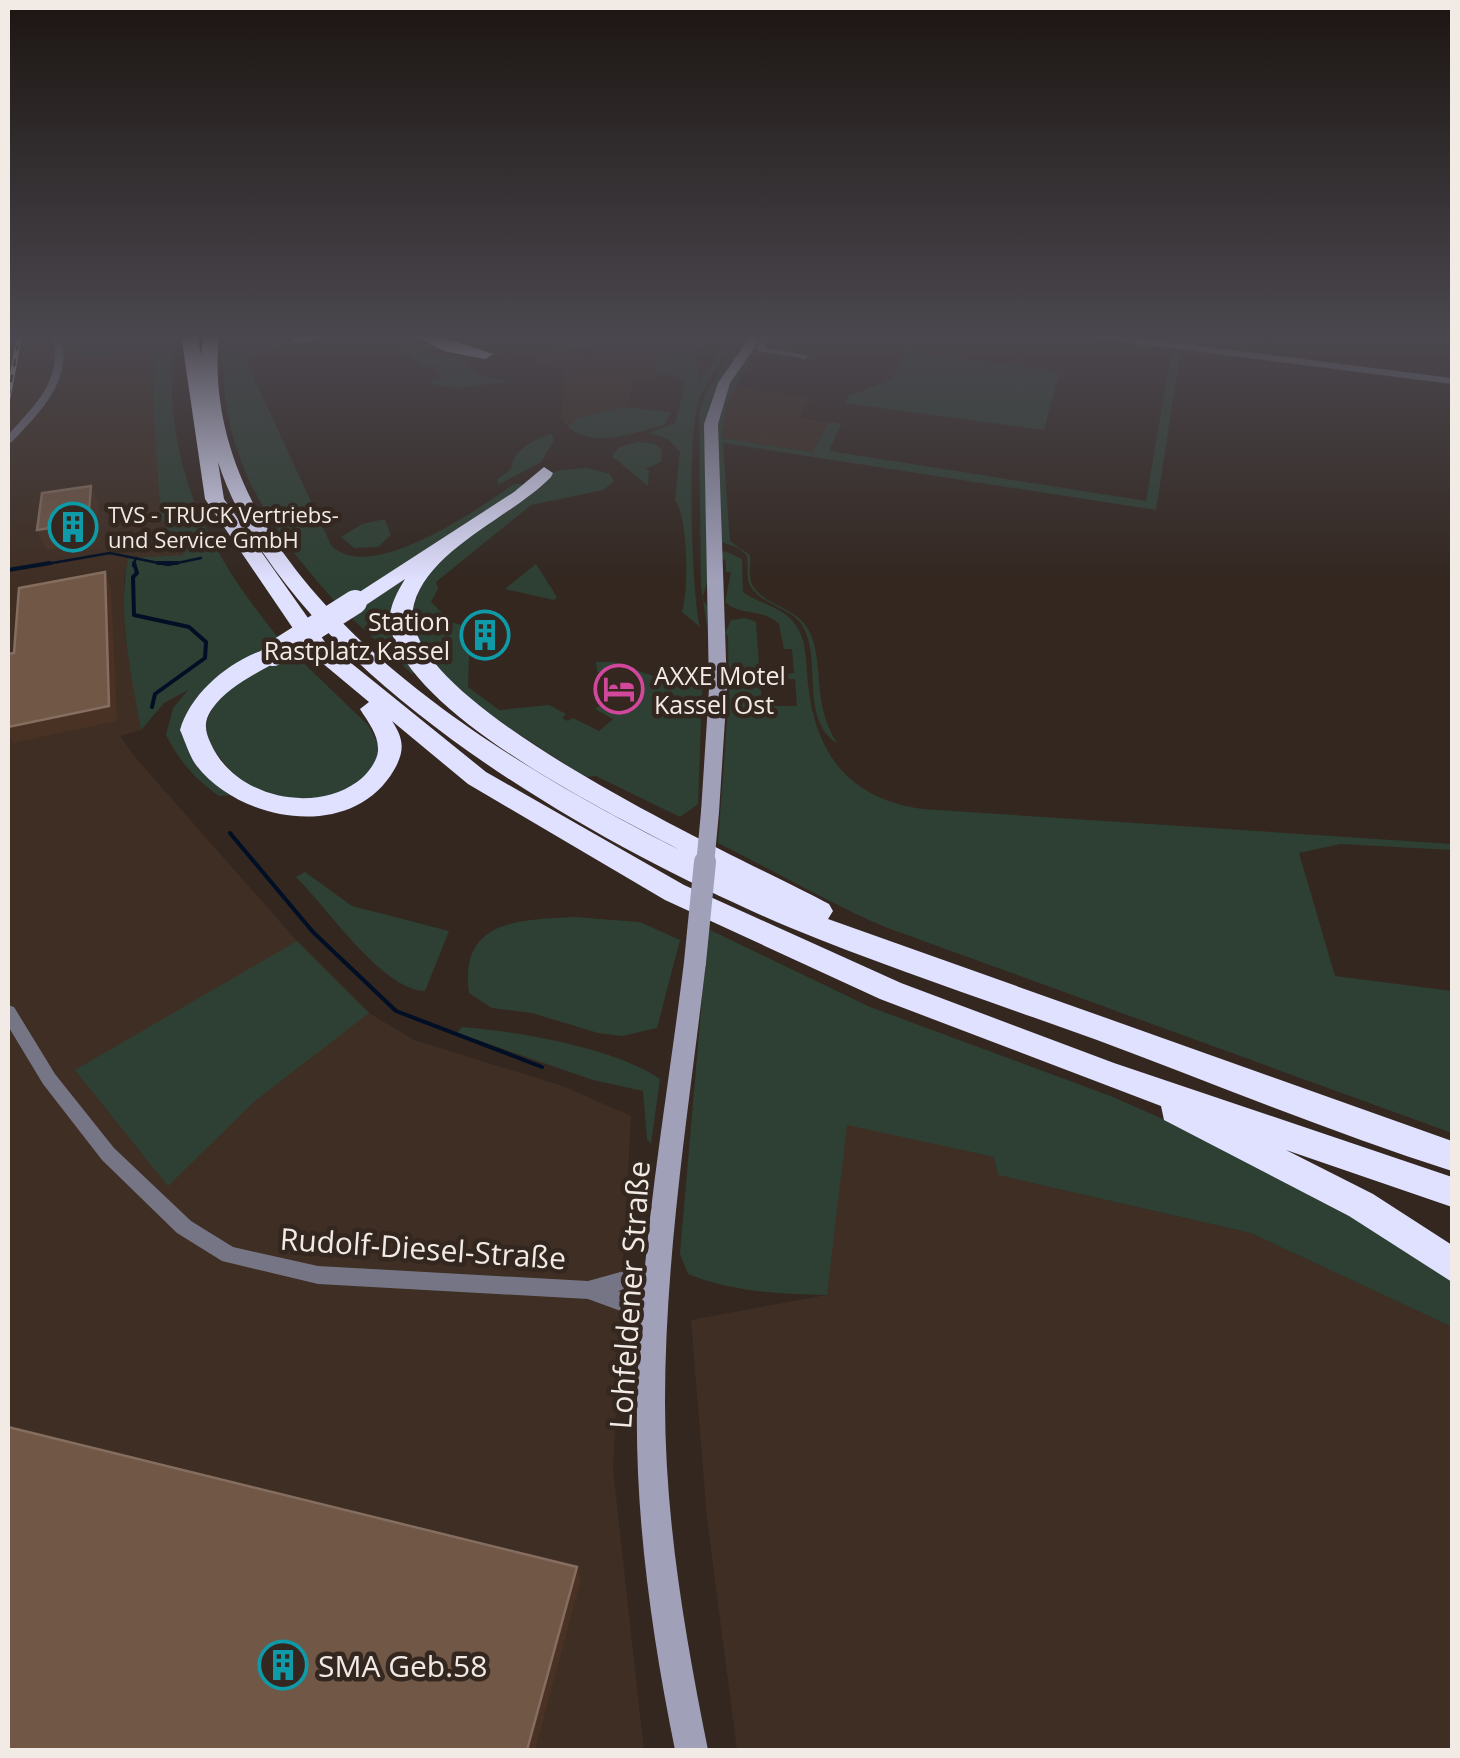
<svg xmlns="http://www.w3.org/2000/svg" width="1460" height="1758" font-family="'Open Sans',sans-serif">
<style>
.built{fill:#3f2e23}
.green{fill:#2e4033}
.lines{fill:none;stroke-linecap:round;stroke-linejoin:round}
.stream-far1{stroke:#000f25;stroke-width:2.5}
.stream{stroke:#000f25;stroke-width:4}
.minor{fill:#757585;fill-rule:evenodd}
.secondary{fill:#a0a0b9;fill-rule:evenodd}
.motorway{fill:#e0e0ff;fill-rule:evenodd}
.rail-casing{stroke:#cac2bd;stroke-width:5}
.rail{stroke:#332720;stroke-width:2.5;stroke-dasharray:8;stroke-linecap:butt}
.secondary-bridge-far1{stroke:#a0a0b9;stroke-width:18}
.secondary-bridge{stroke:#a0a0b9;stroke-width:22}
.motorway-bridge{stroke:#e0e0ff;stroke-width:24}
.wall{fill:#624533}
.shaded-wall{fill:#493224}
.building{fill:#715746;stroke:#856e5f;stroke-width:2.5}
.labels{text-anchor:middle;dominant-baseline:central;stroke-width:9;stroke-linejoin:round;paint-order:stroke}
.far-poi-label{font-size:22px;fill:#f1eae5;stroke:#332720;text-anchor:start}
.poi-label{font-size:25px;fill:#f1eae5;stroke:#332720;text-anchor:end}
.near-street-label{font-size:30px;fill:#f1eae5;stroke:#332720}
.near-poi-label{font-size:30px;fill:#f1eae5;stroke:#332720;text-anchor:start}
</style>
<rect width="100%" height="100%" fill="#332720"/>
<g class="built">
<polygon points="8,334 68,334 77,357 154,352 153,407 185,556 128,558 124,579 125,634 141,730 120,736 135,757 297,941 369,1013 414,1040 563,1086 631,1116 613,1469 644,1750 8,1750"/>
<polygon points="658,353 658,377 635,380 627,407 578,418 568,426 559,416 563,411 563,371 538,362 539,357 594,359 595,355"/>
<polygon points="736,386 811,398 799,418 829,422 812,452 722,438 727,403"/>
<polygon points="846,1124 994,1157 998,1175 1251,1233 1452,1327 1452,1750 737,1750 707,1519 691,1320 826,1295"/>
</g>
<g class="green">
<path d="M 68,334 L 175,334 C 160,460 204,548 282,642 L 191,710 L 233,795 L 219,796 C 195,779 180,762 166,735 L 173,708 L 188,690 L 164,703 L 141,730 C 131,673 117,615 128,558 L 184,555 L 161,519 L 153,407 L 154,352 L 77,357 Z"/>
<path d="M 224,334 L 306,334 L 257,352 L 246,361 L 331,545 C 369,586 480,508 514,484 L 522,484 L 522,488 L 339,606 C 267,526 216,452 224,339 L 229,338 Z"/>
<path d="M 514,334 L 536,334 L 534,337 L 557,341 L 563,334 L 571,334 L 572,341 L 591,343 L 724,340 C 673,364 566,347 510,338 Z"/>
<path d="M 734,334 L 742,334 C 727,355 708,375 699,400 C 687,434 691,590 700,627 L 682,612 C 689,588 688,517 675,500 L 680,452 L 668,439 L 649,433 L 675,423 L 685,384 L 680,377 L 658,374 L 658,353 C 686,351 701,351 699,381 Z"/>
<polygon points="746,334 754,334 715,389 705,422 707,583 702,599 708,607 707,627 701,587 699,415 706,393"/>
<path d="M 761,334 L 766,334 L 727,403 L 722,438 L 812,452 L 829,422 L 841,424 L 829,451 L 1146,501 L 1172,347 L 1181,348 L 1156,510 L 723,443 L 730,541 L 750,555 C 751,564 748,579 753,586 C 765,606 796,607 808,629 C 826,662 810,700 837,743 C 799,719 823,659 802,625 C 790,606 753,603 748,580 C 747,572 748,564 747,556 L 739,548 L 721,542 L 715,426 L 726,387 Z"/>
<polygon points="405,349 460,359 478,374 508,382 456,388 432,384 430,381 442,378 435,366 422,368"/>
<polygon points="906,351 1059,372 1044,430 845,403 848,396 891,380"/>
<path d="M 622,407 L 671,412 L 664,425 C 636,432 592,450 568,426 L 578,418 Z"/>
<path d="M 552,434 L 554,440 L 541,462 L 498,485 L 498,479 L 511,469 C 513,450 533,439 552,434 Z"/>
<polygon points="639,442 655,444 662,450 661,462 645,469 649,470 648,486 612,456 619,447"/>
<polygon points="587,468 610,474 614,482 603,490 531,505 436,582 438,589 431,602 451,622 477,630 468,640 483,645 477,653 469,654 468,687 499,710 549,705 566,714 562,718 568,721 573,718 599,731 613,719 595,709 611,697 628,705 641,694 631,688 638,682 615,670 606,676 597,672 596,662 613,662 659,678 676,670 703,667 698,804 680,817 596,776 585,777 484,711 424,660 409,614 428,571 544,476 561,470"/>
<polygon points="380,520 385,520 391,535 378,547 354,548 341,537 362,524"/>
<path d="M 725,551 L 742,559 L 743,592 C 759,604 782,606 795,624 C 807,639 806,665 808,684 C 815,754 850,799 922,809 L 1452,844 L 1452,850 L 1340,844 L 1299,853 L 1335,976 L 1452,991 L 1452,1133 L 885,927 C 827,902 775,871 718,843 L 729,694 L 728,636 L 725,633 L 731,620 L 746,618 L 756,622 L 762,706 L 797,706 L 795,679 L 784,679 L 784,674 L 794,673 L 792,649 L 784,649 L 779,624 C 763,608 739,616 725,602 L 731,572 L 726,572 L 726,562 L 719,554 Z"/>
<polygon points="536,564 557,597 554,600 505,589"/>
<polygon points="408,575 416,672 412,674 347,614"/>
<path d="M 290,650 L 369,726 L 380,748 C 378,755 376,764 372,770 C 354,800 295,808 264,795 C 240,785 217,757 204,735 C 207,691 256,672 290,650 Z"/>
<path d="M 305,872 L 352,906 L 449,931 L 425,991 C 382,990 327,907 296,877 Z"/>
<path d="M 574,917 L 640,922 L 680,940 L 657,1028 L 622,1036 L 598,1033 L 532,1013 L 492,1008 L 469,993 C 459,919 520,920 574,917 Z"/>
<path d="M 708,929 L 870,1007 L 1113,1097 L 1309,1184 L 1452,1273 L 1452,1327 L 1251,1233 L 998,1175 L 994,1157 L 847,1125 L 827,1295 C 779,1294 732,1292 688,1274 L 680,1254 Z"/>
<polygon points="297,941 369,1013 255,1101 168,1186 75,1070"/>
<path d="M 462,1027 C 515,1031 616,1048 660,1079 L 651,1144 L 647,1139 L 643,1091 L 593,1080 L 457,1033 Z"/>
</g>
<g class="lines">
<g class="stream-far1">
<polyline points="35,566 110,553 168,565 201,558"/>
<polyline points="133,566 136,558"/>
</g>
<g class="stream">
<polyline points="134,563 137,573 133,577 134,615 189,627 206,642 205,658 155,694 152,707"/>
<polyline points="158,563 177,563"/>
<polyline points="8,570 50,563"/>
<polyline points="230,833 313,932 396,1011 542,1067"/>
</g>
<g class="minor">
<path d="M 53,334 L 61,334 C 73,382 41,410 12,442 L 8,443 L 8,435 C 36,404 63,380 53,334 Z"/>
<polygon points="764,334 772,334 765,347 810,356 805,359 757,351 756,349"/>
<polygon points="1081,334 1106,334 1452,378 1452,384 1085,337"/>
<polygon points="8,1005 14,1007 55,1074 114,1148 191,1221 233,1247 318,1266 588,1281 660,1261 667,1263 670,1270 667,1277 618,1291 663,1307 666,1314 663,1321 656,1324 588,1299 318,1284 222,1261 177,1233 102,1160 43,1084 8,1026"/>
</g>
<g class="secondary">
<polygon points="752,334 764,334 730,383 718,424 727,689 719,812 710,819 701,812 709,689 704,424 718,383"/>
<path d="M 695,954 L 703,956 L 706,962 C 689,1108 665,1255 665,1402 C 665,1520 685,1635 708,1750 L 675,1750 C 652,1636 635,1519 637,1402 C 639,1254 666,1108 684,962 L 687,956 Z"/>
</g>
<g class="motorway">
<path d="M 181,334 L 197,334 L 201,355 L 203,334 L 219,334 C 194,582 497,759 686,853 C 609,813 413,717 391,630 C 386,612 396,594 405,579 L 363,607 L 355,609 L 344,602 L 514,492 L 544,467 L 553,473 L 551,477 C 512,517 430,548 414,604 C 388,702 753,863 829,904 L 833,911 L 828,919 L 1452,1141 L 1452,1171 C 1333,1133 1215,1084 1097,1040 C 995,1003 891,969 791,928 C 596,846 287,673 218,462 L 224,499 L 325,642 L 486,772 L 684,885 L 901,983 L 1114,1063 L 1452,1177 L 1452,1207 L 1286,1150 L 1373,1194 L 1452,1245 L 1452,1282 L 1349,1216 L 1164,1120 L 1161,1106 L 880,999 L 665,900 L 468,784 L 392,721 C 404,739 405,751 394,770 C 353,841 242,824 196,765 C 189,755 185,741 180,730 C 191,691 234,657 273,647 L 281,649 L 284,654 L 281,659 C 258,673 228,686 212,709 C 203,722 205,731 211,744 C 235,797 312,814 357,782 C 366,776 377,762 378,751 C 379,735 368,722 360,709 L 369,702 L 309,652 L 205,499 Z"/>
<polygon points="301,334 326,334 307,342 295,342 293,339"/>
<polygon points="411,334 432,334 493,354 485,359 444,351"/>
</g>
<g class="rail-casing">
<polyline id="rail" points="8,398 19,339"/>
</g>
<use href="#rail" class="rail"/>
<polyline class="secondary-bridge-far1" points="705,865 710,812"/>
<polyline class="secondary-bridge" points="695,962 705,862"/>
<polyline class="motorway-bridge" points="273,654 355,602"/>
</g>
<polygon class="wall" points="581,334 654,334 654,335 582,337"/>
<g class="shaded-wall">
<polygon points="91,486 99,505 96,542 46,550 37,530"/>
<polygon points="105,572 111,587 117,721 13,743 8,734 8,727"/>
<polygon points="577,1567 581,1579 535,1750 527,1750"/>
</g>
<g class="building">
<polygon points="91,486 88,522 37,530 42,493"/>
<polygon points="105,572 109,706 8,727 8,654 14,653 19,588"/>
<polygon points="8,1427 577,1567 527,1750 8,1750"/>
</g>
<linearGradient id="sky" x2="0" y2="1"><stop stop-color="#1c1512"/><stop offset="0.58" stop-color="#4a474e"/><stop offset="1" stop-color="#4a474e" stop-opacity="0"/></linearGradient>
<rect width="1460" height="580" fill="url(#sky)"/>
<defs>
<g id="building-ring" transform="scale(2.5)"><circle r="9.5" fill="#332720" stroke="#0f9aa8" stroke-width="1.5"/><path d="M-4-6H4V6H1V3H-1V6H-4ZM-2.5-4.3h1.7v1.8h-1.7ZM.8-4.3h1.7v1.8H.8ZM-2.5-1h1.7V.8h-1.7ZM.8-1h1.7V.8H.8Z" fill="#0f9aa8"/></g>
<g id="hotel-ring" transform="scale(2.5)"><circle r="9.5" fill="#332720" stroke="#d1479c" stroke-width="1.5"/><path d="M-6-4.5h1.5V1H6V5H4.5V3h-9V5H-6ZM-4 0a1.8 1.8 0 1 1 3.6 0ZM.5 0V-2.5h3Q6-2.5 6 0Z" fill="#d1479c"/></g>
</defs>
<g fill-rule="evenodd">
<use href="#building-ring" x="73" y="527"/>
<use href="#building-ring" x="485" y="635"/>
<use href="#hotel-ring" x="619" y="689"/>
<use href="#building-ring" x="283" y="1665"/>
</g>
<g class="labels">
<g class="far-poi-label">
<text x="108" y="514">TVS - TRUCK Vertriebs-<tspan x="108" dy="25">und Service GmbH</tspan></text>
</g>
<g class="poi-label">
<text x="450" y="621">Station<tspan x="450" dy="29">Rastplatz Kassel</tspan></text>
<text x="654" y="675" text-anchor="start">AXXE Motel<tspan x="654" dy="29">Kassel Ost</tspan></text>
</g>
<g class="near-street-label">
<text transform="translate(423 1248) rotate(4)">Rudolf-Diesel-Straße</text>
<text transform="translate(629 1295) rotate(-86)">Lohfeldener Straße</text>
</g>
<g class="near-poi-label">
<text x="318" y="1665">SMA Geb.58</text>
</g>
</g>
<rect width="1460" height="1758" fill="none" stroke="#f1eae5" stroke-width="20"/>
</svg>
